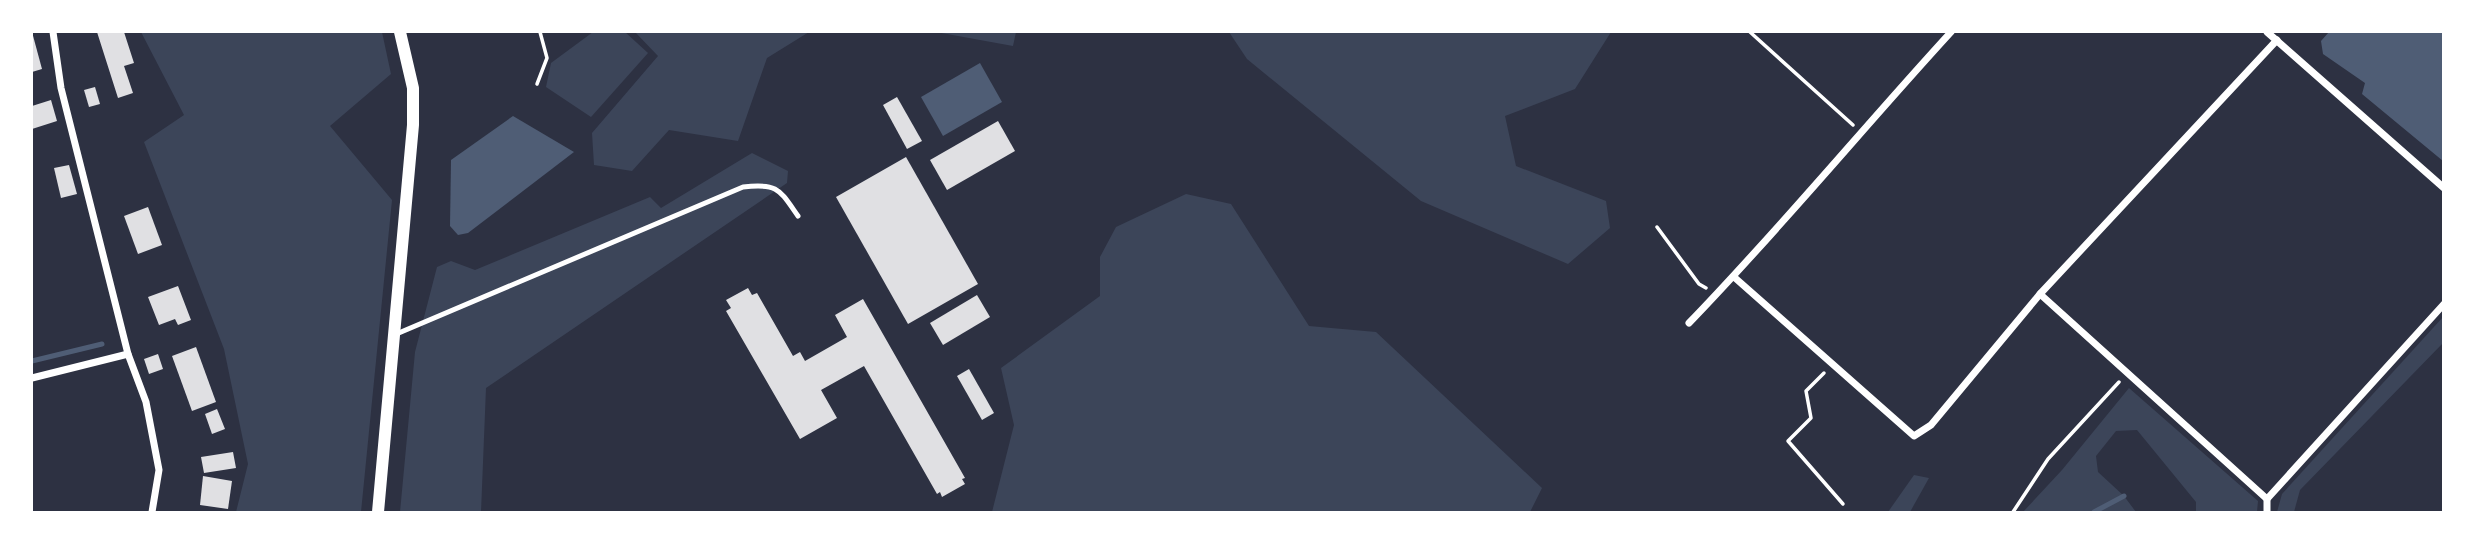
<svg xmlns="http://www.w3.org/2000/svg" width="2475" height="544" font-family="Lato,sans-serif">
<style>
.green{fill:#3c4559}
.water{fill:#4f5d75}
.lines{fill:none;stroke-linecap:round;stroke-linejoin:round}
.stream{stroke:#4f5d75;stroke-width:5}
.building{fill:#e0e0e3}
.path{stroke:#fff;stroke-width:3.5}
.service{stroke:#fff;stroke-width:5}
.minor{stroke:#fff;stroke-width:7}
.tertiary{stroke:#fff;stroke-width:12}
</style>
<rect width="100%" height="100%" fill="#2d3142"/>
<g class="green">
<polygon points="141,32 382,32 391,74 330,126 392,200 361,512 236,512 248,464 224,349 144,142 184,115"/>
<polygon points="593,32 625,32 648,53 591,117 546,87 551,63"/>
<polygon points="635,32 809,32 767,58 738,141 669,130 632,171 594,165 592,133 658,56"/>
<polygon points="936,32 1016,32 1013,46"/>
<polygon points="1229,32 1611,32 1575,89 1505,116 1516,166 1606,201 1610,228 1568,264 1421,201 1247,59"/>
<polygon points="752,153 788,171 787,183 486,388 481,512 400,512 415,352 437,267 451,261 475,270 650,197 661,208"/>
<polygon points="1186,194 1231,204 1309,326 1376,332 1542,488 1530,512 992,512 1014,425 1001,368 1100,296 1100,257 1116,227"/>
<polygon points="2443,317 2443,343 2300,490 2294,512 2277,512 2282,494"/>
<polygon points="2129,388 2258,501 2257,512 2196,512 2196,502 2137,430 2116,431 2096,456 2098,472 2124,496 2136,512 2023,512 2062,470"/>
<polygon points="1914,475 1929,478 1910,512 1888,512"/>
</g>
<g class="water">
<polygon points="2329,32 2443,32 2443,161 2362,94 2365,83 2323,54 2321,41"/>
<polygon points="980,63 1002,102 943,136 921,97"/>
<polygon points="513,116 574,152 468,233 458,235 450,226 451,160"/>
</g>
<g class="lines">
<g class="stream">
<polyline points="32,361 102,344"/>
<polyline points="2094,512 2124,496"/>
</g>
</g>
<g class="building">
<polygon points="32,32 42,69 32,72"/>
<polygon points="97,32 124,32 134,63 124,66 133,93 118,98"/>
<polygon points="95,87 100,104 89,107 84,90"/>
<polygon points="897,97 922,141 907,149 883,105"/>
<polygon points="51,100 57,121 32,129 32,106"/>
<polygon points="998,121 1015,151 947,190 930,160"/>
<polygon points="906,157 978,284 908,324 836,197"/>
<polygon points="69,165 77,194 61,198 54,168"/>
<polygon points="148,207 162,245 138,254 124,216"/>
<polygon points="178,286 191,320 178,325 175,319 159,325 148,297"/>
<polygon points="748,288 752,295 757,293 793,356 800,352 805,361 847,337 835,315 863,299 965,478 962,479 965,484 942,497 940,492 937,494 864,366 821,390 837,418 800,439 726,311 731,308 726,300"/>
<polygon points="977,295 990,317 943,345 930,323"/>
<polygon points="196,347 216,402 192,411 172,356"/>
<polygon points="158,354 163,369 149,374 144,359"/>
<polygon points="969,369 994,413 982,420 957,376"/>
<polygon points="217,409 225,429 212,434 205,414"/>
<polygon points="233,452 236,468 204,473 201,457"/>
<polygon points="203,476 232,481 228,509 200,505"/>
</g>
<g class="lines">
<g class="path">
<polyline points="1750,32 1853,125"/>
<polyline points="537,84 547,58 540,32"/>
<polyline points="1657,227 1699,284 1706,288"/>
<polyline points="1824,373 1806,391 1811,418 1788,441 1843,504"/>
<polyline points="2013,512 2048,459 2119,382"/>
</g>
<path class="service" d="M 394,335 L 743,187 C 778,183 779,189 798,216"/>
<g class="minor">
<polyline points="53,32 61,88 128,354 146,402 159,470 152,512"/>
<polyline points="2267,32 2444,188"/>
<polyline points="1734,277 1914,436 1931,425 2040,294 2277,40"/>
<polyline points="2040,294 2267,499"/>
<path d="M 1689,323 C 1780,229 1863,128 1951,32"/>
<polyline points="32,378 128,354"/>
<polyline points="2267,512 2267,499 2444,304"/>
</g>
<polyline class="tertiary" points="378,512 413,125 413,88 400,32"/>
</g>
<rect width="2475" height="544" fill="none" stroke="#ffffff" stroke-width="66"/>
</svg>
